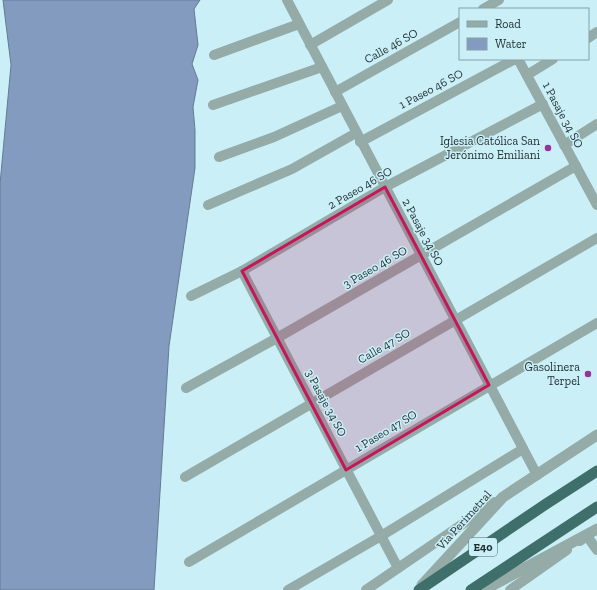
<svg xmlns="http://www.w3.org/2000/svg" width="597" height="590" font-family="'Zilla Slab',serif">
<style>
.water{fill:#839bbe;stroke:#657a93}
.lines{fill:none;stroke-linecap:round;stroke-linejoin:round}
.minor{stroke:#94aba8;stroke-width:10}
.tertiary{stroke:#94aba8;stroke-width:11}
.trunk{stroke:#3e6f6a;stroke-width:11}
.marked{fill:#c2185b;fill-opacity:0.2;stroke:#c2185b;stroke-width:3;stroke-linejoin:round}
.poi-dot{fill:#983297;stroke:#caeff7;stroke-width:1.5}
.labels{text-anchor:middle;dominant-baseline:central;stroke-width:3;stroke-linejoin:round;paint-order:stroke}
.shield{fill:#caeff7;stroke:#52676c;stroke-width:1}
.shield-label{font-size:11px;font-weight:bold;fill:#1f2d30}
.street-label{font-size:12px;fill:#1f2d30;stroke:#caeff7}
.poi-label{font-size:12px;fill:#1f2d30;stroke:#caeff7;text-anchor:end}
</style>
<rect width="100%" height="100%" fill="#caeff7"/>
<polygon class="water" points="3,0 200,0 194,9 198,45 192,64 198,80 193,107 195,130 195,168 169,346 154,590 0,590 0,184 11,65"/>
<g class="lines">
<g class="minor">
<polyline points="287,0 537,475"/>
<polyline points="483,9 499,0"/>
<polyline points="588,38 597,32"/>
<polyline points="310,45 388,0"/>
<polyline points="214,55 299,24"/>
<polyline points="518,59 597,205"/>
<polyline points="527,75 553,59"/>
<polyline points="335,92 460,22"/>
<polyline points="213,105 322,67"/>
<polyline points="360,142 515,59"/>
<polyline points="564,145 597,124"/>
<polyline points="219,157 274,137 342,106"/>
<polyline points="208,205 292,169 356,133"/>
<polyline points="242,271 398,568"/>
<polyline points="191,296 242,271 385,187 543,104"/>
<polyline points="186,388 277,338 576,166"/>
<polyline points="185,477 597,238"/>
<polyline points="580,541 587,536 597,550"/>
<polyline points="189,562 346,470 597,323"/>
<polyline points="288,590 381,536 523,449"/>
<polyline points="366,590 495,502"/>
<polyline points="510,590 567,550"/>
</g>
<g class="tertiary">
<polyline points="422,585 503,497 597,435"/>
<polyline points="484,590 597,529"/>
</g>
<g class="trunk">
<polyline points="419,590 546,504 597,471"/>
<polyline points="471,590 597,507"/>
</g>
</g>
<path class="marked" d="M 385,187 L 489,385 L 346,470 L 242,271 Z"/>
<g class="poi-dot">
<circle cx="548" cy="148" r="4"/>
<circle cx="588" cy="374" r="4"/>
</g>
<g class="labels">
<rect class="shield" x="469" y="538" width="28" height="18" rx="3"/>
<g class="shield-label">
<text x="483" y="547">E40</text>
</g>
<g class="street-label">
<text transform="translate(391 46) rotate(-29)">Calle 46 SO</text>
<text transform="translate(431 89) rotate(-28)">1 Paseo 46 SO</text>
<text transform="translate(563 115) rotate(62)">1 Pasaje 34 SO</text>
<text transform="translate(360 188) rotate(-30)">2 Paseo 46 SO</text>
<text transform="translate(423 232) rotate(62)">2 Pasaje 34 SO</text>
<text transform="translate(375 267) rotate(-30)">3 Paseo 46 SO</text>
<text transform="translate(384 346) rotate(-30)">Calle 47 SO</text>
<text transform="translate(326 403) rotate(62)">3 Pasaje 34 SO</text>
<text transform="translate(386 431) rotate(-31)">1 Paseo 47 SO</text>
<text transform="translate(464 520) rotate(-48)">Vía Perimetral</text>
</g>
<g class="poi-label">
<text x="540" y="141">Iglesia Católica San<tspan x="540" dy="14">Jerónimo Emiliani</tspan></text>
<text x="580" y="367">Gasolinera<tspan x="580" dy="14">Terpel</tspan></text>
</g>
</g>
<rect x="459" y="8" width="130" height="52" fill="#caeff7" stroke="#86a1a7"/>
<rect x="467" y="21" width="20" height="6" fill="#94aba8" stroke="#86a1a7"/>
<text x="495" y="28" font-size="12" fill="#1f2d30">Road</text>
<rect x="467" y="38" width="20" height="12" fill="#839bbe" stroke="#86a1a7"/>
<text x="495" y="48" font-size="12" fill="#1f2d30">Water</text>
</svg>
